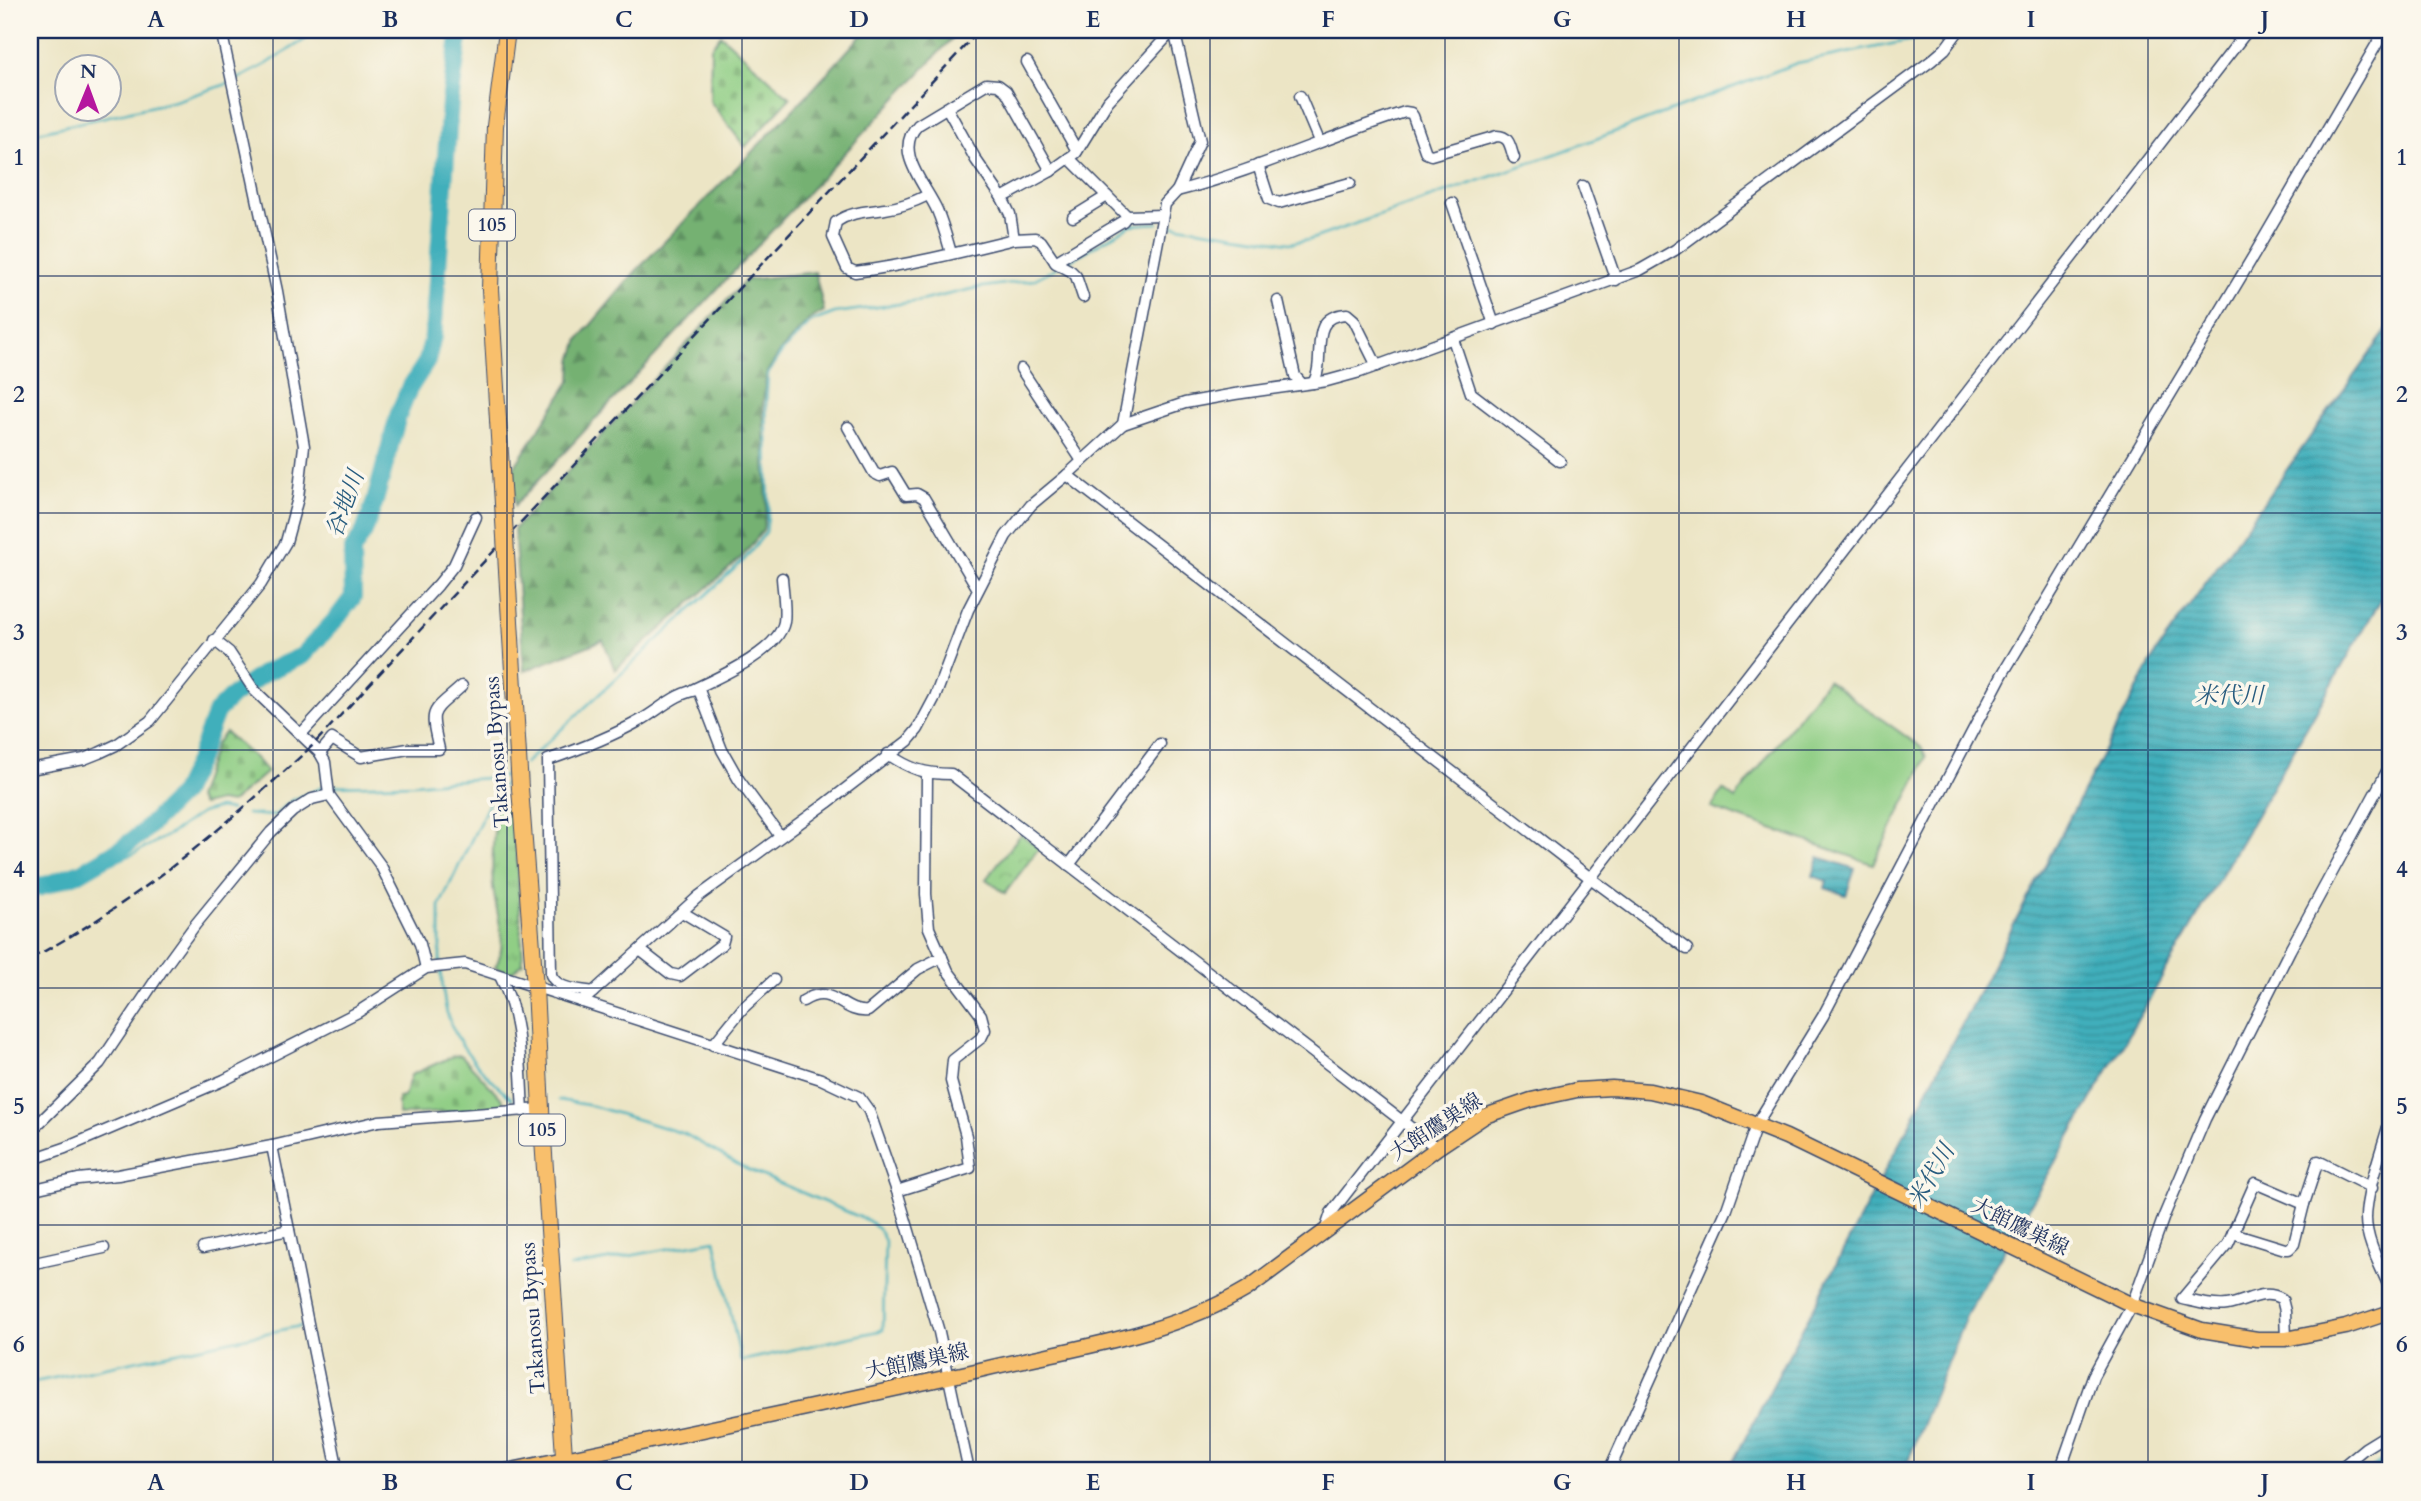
<svg xmlns="http://www.w3.org/2000/svg" width="2421" height="1501" font-family="Cardo,'Noto Serif JP',serif">
<style>
.grass{fill:url(#grass-tufts);stroke:#567e72;stroke-width:2}
.forest{fill:url(#forest-firs);stroke:#487068;stroke-width:2}
.cemetery{fill:url(#cemetery-stones);stroke:#567e72;stroke-width:2}
.park{fill:url(#park-crowns);stroke:#567e72;stroke-width:2}
.garden{fill:#90ce85;stroke:#567e72;stroke-width:2}
.water{fill:url(#water-rules);stroke:#2e6f8c;stroke-width:2}
.lines{fill:none;stroke-linecap:round;stroke-linejoin:round}
.stream{stroke:#40afbb;stroke-width:2.5}
.river{stroke:#40afbb;stroke-width:18}
.minor-casing{stroke:#3a4a6d;stroke-width:13}
.major-casing{stroke:#3a4a6d;stroke-width:17}
.highway-casing{stroke:#3a4a6d;stroke-width:18}
.minor{stroke:#fff;stroke-width:10}
.major{stroke:#f8bf6c;stroke-width:14}
.highway{stroke:#f8bf6c;stroke-width:16}
.rail{stroke:#1b2f5e;stroke-width:2.5;stroke-dasharray:10 5;stroke-linecap:butt}
.highway-bridge-casing{stroke:#3a4a6d;stroke-width:18;stroke-linecap:butt}
.highway-bridge{stroke:#f8bf6c;stroke-width:16}
.grid{fill:none;stroke:#1b2f5e;stroke-width:2;stroke-opacity:0.55}
.labels{text-anchor:middle;dominant-baseline:central;stroke-width:7;stroke-linejoin:round;paint-order:stroke}
.shield{fill:#fbf7ec;stroke:#5e6b89;stroke-width:2}
.shield-label{font-size:19px;font-weight:bold;fill:#1b2f5e}
.street-label{font-size:21px;fill:#1b2f5e;stroke:#fbf7ec}
.water-label{font-size:23px;font-style:italic;fill:#285c7f;stroke:#fbf7ec}
.neatline{fill:none;stroke:#1b2f5e;stroke-width:2.5}
.grid-label{font-size:23px;text-anchor:middle;font-weight:bold;fill:#1b2f5e}
</style>
<defs>
<pattern id="grass-tufts" width="24" height="20" patternUnits="userSpaceOnUse" patternTransform="scale(1.75)"><rect width="24" height="20" fill="#90ce85"/><path d="M3 7l-1-3M5 7V3M7 7l1-3M15 17l-1-3M17 17v-4M19 17l1-3" fill="none" stroke="#7cb175"/></pattern>
<pattern id="forest-firs" width="22" height="20" patternUnits="userSpaceOnUse" patternTransform="scale(1.75)"><rect width="22" height="20" fill="#74b172"/><path d="M5 1l3.5 6h-7zM16 11l3.5 6h-7z" fill="#5e9061"/></pattern>
<pattern id="cemetery-stones" width="16" height="16" patternUnits="userSpaceOnUse" patternTransform="scale(1.75)"><rect width="16" height="16" fill="#90ce85"/><path d="M2 7V4a2 2 0 0 1 4 0v3zM10 15v-3a2 2 0 0 1 4 0v3z" fill="#7cb175"/></pattern>
<pattern id="park-crowns" width="20" height="18" patternUnits="userSpaceOnUse" patternTransform="scale(1.75)"><rect width="20" height="18" fill="#90ce85"/><path d="M2 6a3 3 0 1 1 6 0M12 15a3 3 0 1 1 6 0" fill="none" stroke="#7cb175"/></pattern>
<pattern id="water-rules" width="6" height="5" patternUnits="userSpaceOnUse" patternTransform="scale(1.75)"><rect width="6" height="5" fill="#40afbb"/><path d="M0 2.5h6" fill="none" stroke="#358f9b"/></pattern>
</defs>
<rect width="100%" height="100%" fill="#fbf7ec"/>
<filter id="ink" filterUnits="userSpaceOnUse"><feTurbulence type="fractalNoise" baseFrequency=".0143" numOctaves="2"/><feDisplacementMap in="SourceGraphic" scale="14" xChannelSelector="R" yChannelSelector="G"/><feConvolveMatrix kernelMatrix="1 2 1 2 8 2 1 2 1" color-interpolation-filters="sRGB"/></filter>
<filter id="wash" filterUnits="userSpaceOnUse"><feTurbulence type="fractalNoise" baseFrequency=".00686" numOctaves="4" result="noise"/><feDisplacementMap in="SourceGraphic" scale="28" xChannelSelector="R" yChannelSelector="G"/><feGaussianBlur stdDeviation="1.57" result="paint"/><feColorMatrix in="noise" values="0 0 0 0 0 0 0 0 0 0 0 0 0 0 0 0 0 1.4 0 .05"/><feComposite in="paint" operator="in"/></filter>
<g filter="url(#wash)">
<rect width="100%" height="100%" fill="#ece5c5"/>
<path class="grass" d="M 497,806 L 514,808 L 523,963 L 510,973 L 495,967 C 510,943 495,912 493,886 C 491,862 494,837 495,813 Z"/>
<g class="forest">
<polygon points="866,30 960,30 515,505 513,469 571,380 572,361 579,339 636,271 814,88"/>
<polygon points="815,272 824,311 809,320 782,349 767,372 763,403 767,506 763,530 742,557 615,670 603,640 524,671 514,529 746,280"/>
</g>
<g class="cemetery">
<polygon points="721,35 790,98 745,147 710,101 711,47"/>
<polygon points="225,732 257,760 267,772 231,803 219,801 202,805 197,798 215,745"/>
<polygon points="461,1055 503,1100 503,1103 498,1109 398,1115 398,1098 404,1097 411,1075 453,1056"/>
</g>
<polygon class="park" points="1021,834 1039,848 1005,893 986,879"/>
<polygon class="garden" points="1827,680 1922,748 1926,757 1918,776 1873,864 1711,808 1723,790 1735,799"/>
<g class="water">
<polygon points="2391,324 2391,582 1966,1316 1904,1471 1728,1471 2157,651"/>
<polygon points="1819,857 1855,869 1846,895 1825,888 1827,881 1813,876"/>
</g>
<g class="lines">
<g class="stream">
<polyline points="236,80 265,65 320,30"/>
<polyline points="30,134 175,101 230,83"/>
<polyline points="1165,224 1289,243 1309,240 1564,151 1797,63 1952,32"/>
<polyline points="1064,264 1131,225 1158,223"/>
<polyline points="524,764 745,559 766,532 769,506 766,404 768,374 782,352 811,322 835,313 920,301 976,288 1033,280 1058,267"/>
<polyline points="330,786 413,784 511,776"/>
<polyline points="247,814 274,816 291,801 323,787"/>
<polyline points="30,896 41,895 133,854 172,833 201,813 219,808 230,810"/>
<polyline points="440,963 440,905 492,797 512,776"/>
<path d="M 441,970 C 443,984 443,1000 447,1013 C 457,1048 486,1076 512,1099"/>
<polyline points="559,1100 593,1106 685,1134 744,1168 869,1221 879,1230 885,1241 883,1330 741,1361 715,1240 570,1267"/>
<polyline points="30,1383 300,1326"/>
</g>
<g class="river">
<polyline points="30,886 46,885 81,872 122,848 141,834 182,793 198,760 216,712 232,696 264,673 302,656 337,618 353,597 352,551 364,532 375,501 398,416 409,389 427,361 433,336 450,102 460,30"/>
<polyline points="2380,1471 2391,1464"/>
</g>
</g>
</g>
<g filter="url(#ink)">
<g class="lines">
<g class="minor-casing">
<g id="minor">
<polyline points="1027,62 1077,151"/>
<polyline points="1300,96 1319,141"/>
<polyline points="947,108 976,160 1002,198"/>
<polyline points="1069,158 1127,216 1162,215"/>
<polyline points="1258,165 1269,199 1279,203 1350,183"/>
<polyline points="1583,186 1616,280"/>
<path d="M 1177,191 C 1255,171 1329,136 1405,112 L 1411,113 L 1413,116 L 1426,153 L 1431,155 L 1497,136 C 1510,136 1510,147 1514,158"/>
<path d="M 928,195 C 914,202 901,207 885,209 C 867,212 852,211 836,222 L 833,237 L 847,268 L 855,272 C 909,265 961,252 1014,239 L 1010,214 L 1002,198 L 1051,171 L 1076,153 L 1108,101 L 1173,30"/>
<polyline points="1452,203 1494,324"/>
<polyline points="1073,217 1107,196"/>
<polyline points="1014,239 1035,238 1041,241 1056,263 1071,271 1076,276 1083,297"/>
<path d="M 951,253 C 947,239 943,224 937,210 C 926,185 892,151 918,125 L 986,84 L 998,85 L 1006,91 L 1051,171"/>
<polyline points="1055,262 1123,221 1127,216"/>
<polyline points="1278,301 1295,376 1302,384"/>
<polyline points="1453,339 1471,393 1560,461"/>
<polyline points="1021,369 1082,461"/>
<path d="M 1313,383 C 1328,359 1305,316 1347,314 L 1354,320 L 1377,366"/>
<polyline points="1123,424 1165,204 1177,191 1200,141 1174,30"/>
<polyline points="848,427 874,473 880,476 892,472 906,495 917,494 924,498 978,589"/>
<polyline points="1067,475 1589,877 1687,949"/>
<polyline points="214,640 229,652 254,690 320,753 325,762 329,795 381,866 420,944 426,968"/>
<path d="M 692,690 C 717,678 778,652 784,622 C 786,609 783,592 782,578"/>
<polyline points="301,734 438,585 454,565 476,517"/>
<path d="M 320,753 L 332,739 L 361,757 L 408,749 L 439,749 C 429,707 431,714 462,686"/>
<path d="M 888,754 C 910,769 924,774 951,774 L 1437,1148"/>
<polyline points="30,769 84,759 99,753 116,745 150,721 261,584 286,542 298,498 304,446 277,291 221,30"/>
<polyline points="1069,865 1160,744"/>
<polyline points="640,950 671,974 680,976 722,944 724,937 682,912"/>
<path d="M 500,976 C 522,1018 520,1065 523,1111"/>
<path d="M 593,992 C 578,989 558,990 551,975 L 548,760 C 580,749 611,737 641,720 C 659,710 678,691 699,690 L 722,750 L 739,780 L 780,836"/>
<path d="M 803,1001 C 833,982 841,1014 868,1011 L 918,969 L 942,957"/>
<polyline points="582,1002 699,896 827,803 908,741 918,729 935,697 968,610 1006,536 1031,505 1067,475 1123,424 1185,403 1235,394 1327,381 1360,372 1640,270 1675,250 1931,61 1945,49 1959,30"/>
<polyline points="713,1045 743,1008 774,980"/>
<path d="M 2391,1116 C 2384,1144 2366,1191 2366,1218 C 2366,1242 2382,1269 2391,1291"/>
<polyline points="30,1132 100,1063 163,969 195,925 271,832 293,811 312,799 329,795"/>
<polyline points="272,1146 338,1471"/>
<polyline points="30,1160 65,1148 224,1080 358,1012 426,968 465,964 821,1079 859,1097 869,1111 897,1191 939,1332 969,1471"/>
<polyline points="30,1190 78,1179 118,1175 272,1146 379,1121 541,1109"/>
<polyline points="897,1191 970,1168 966,1136 951,1081 953,1060 981,1038 985,1030 981,1015 948,971 929,928 926,894 927,774"/>
<polyline points="1325,1231 1331,1213 2248,30"/>
<polyline points="2233,1233 2285,1249 2289,1249 2294,1244 2304,1204"/>
<polyline points="203,1248 289,1230"/>
<polyline points="30,1264 104,1248"/>
<path d="M 2286,1339 L 2285,1311 L 2282,1299 C 2263,1288 2247,1302 2227,1305 C 2213,1307 2196,1302 2182,1299 L 2228,1244 L 2255,1183 L 2304,1204 L 2318,1161 L 2372,1188"/>
<polyline points="1609,1471 1727,1209 1756,1125 1823,1016 2002,675 2254,255 2385,30"/>
<polyline points="2060,1471 2093,1376 2132,1305 2164,1216 2205,1119 2290,950 2391,764"/>
<polyline points="2337,1471 2365,1448 2391,1432"/>
</g>
</g>
<g class="major-casing">
<path id="major" d="M 507,1471 C 666,1438 826,1405 984,1369 C 1073,1348 1168,1336 1247,1289 L 1437,1148 L 1485,1116 L 1531,1100 L 1577,1090 L 1612,1088 L 1650,1091 L 1701,1103 L 1786,1137 L 2132,1305 L 2202,1330 L 2257,1339 L 2286,1339 L 2346,1327 L 2391,1312"/>
</g>
<g class="highway-casing">
<g id="highway">
<polyline points="498,420 490,289 495,126 507,30"/>
<polyline points="520,788 535,988 541,1109 565,1471"/>
</g>
</g>
<use href="#minor" class="minor"/>
<use href="#major" class="major"/>
<use href="#highway" class="highway"/>
<path class="rail" d="M 30,959 C 138,902 223,828 312,746 L 980,30"/>
<g class="highway-bridge-casing">
<polyline id="highway-bridge" points="498,420 520,788"/>
</g>
<use href="#highway-bridge" class="highway-bridge"/>
</g>
</g>
<path class="grid" d="M 273,30 L 273,1471M 507,30 L 507,1471M 742,30 L 742,1471M 976,30 L 976,1471M 1210,30 L 1210,1471M 1445,30 L 1445,1471M 1679,30 L 1679,1471M 1914,30 L 1914,1471M 2148,30 L 2148,1471M 30,276 L 2391,276M 30,513 L 2391,513M 30,750 L 2391,750M 30,988 L 2391,988M 30,1225 L 2391,1225"/>
<g class="labels">
<g class="shield">
<rect x="469" y="209.5" width="46" height="31" rx="5"/>
<rect x="519" y="1114.5" width="46" height="31" rx="5"/>
</g>
<g class="shield-label">
<text x="492" y="225">105</text>
<text x="542" y="1130">105</text>
</g>
<g class="street-label">
<text transform="translate(497 752) rotate(-94)">Takanosu Bypass</text>
<text transform="translate(1436 1127) rotate(-33)">大館鷹巣線</text>
<text transform="translate(2020 1227) rotate(26)">大館鷹巣線</text>
<text transform="translate(533 1318) rotate(-94)">Takanosu Bypass</text>
<text transform="translate(917 1362) rotate(-12)">大館鷹巣線</text>
</g>
<g class="water-label">
<text transform="translate(345 504) rotate(-70)">谷地川</text>
<text x="2229" y="695">米代川</text>
<text transform="translate(1931 1176) rotate(-60)">米代川</text>
</g>
</g>
<rect width="2421" height="1501" fill="none" stroke="#fbf7ec" stroke-width="77"/>
<g transform="translate(88 88) rotate(1)"><circle r="33" fill="#fbf7ec" stroke="#a1a7b3" stroke-width="2"/>
<path d="M0-5L12 26L0 18L-12 26Z" fill="#b5179e"/>
<text y="-10" font-size="19" font-weight="bold" text-anchor="middle" fill="#1b2f5e">N</text>
</g>
<rect x="38" y="38" width="2344" height="1424" class="neatline"/>
<g class="grid-label">
<text x="156" y="27">A</text>
<text x="390" y="27">B</text>
<text x="624" y="27">C</text>
<text x="859" y="27">D</text>
<text x="1093" y="27">E</text>
<text x="1328" y="27">F</text>
<text x="1562" y="27">G</text>
<text x="1796" y="27">H</text>
<text x="2031" y="27">I</text>
<text x="2265" y="27">J</text>
<text x="19" y="165">1</text>
<text x="2402" y="165">1</text>
<text x="19" y="402">2</text>
<text x="2402" y="402">2</text>
<text x="19" y="640">3</text>
<text x="2402" y="640">3</text>
<text x="19" y="877">4</text>
<text x="2402" y="877">4</text>
<text x="19" y="1114">5</text>
<text x="2402" y="1114">5</text>
<text x="19" y="1352">6</text>
<text x="2402" y="1352">6</text>
<text x="156" y="1490">A</text>
<text x="390" y="1490">B</text>
<text x="624" y="1490">C</text>
<text x="859" y="1490">D</text>
<text x="1093" y="1490">E</text>
<text x="1328" y="1490">F</text>
<text x="1562" y="1490">G</text>
<text x="1796" y="1490">H</text>
<text x="2031" y="1490">I</text>
<text x="2265" y="1490">J</text>
</g>
</svg>
